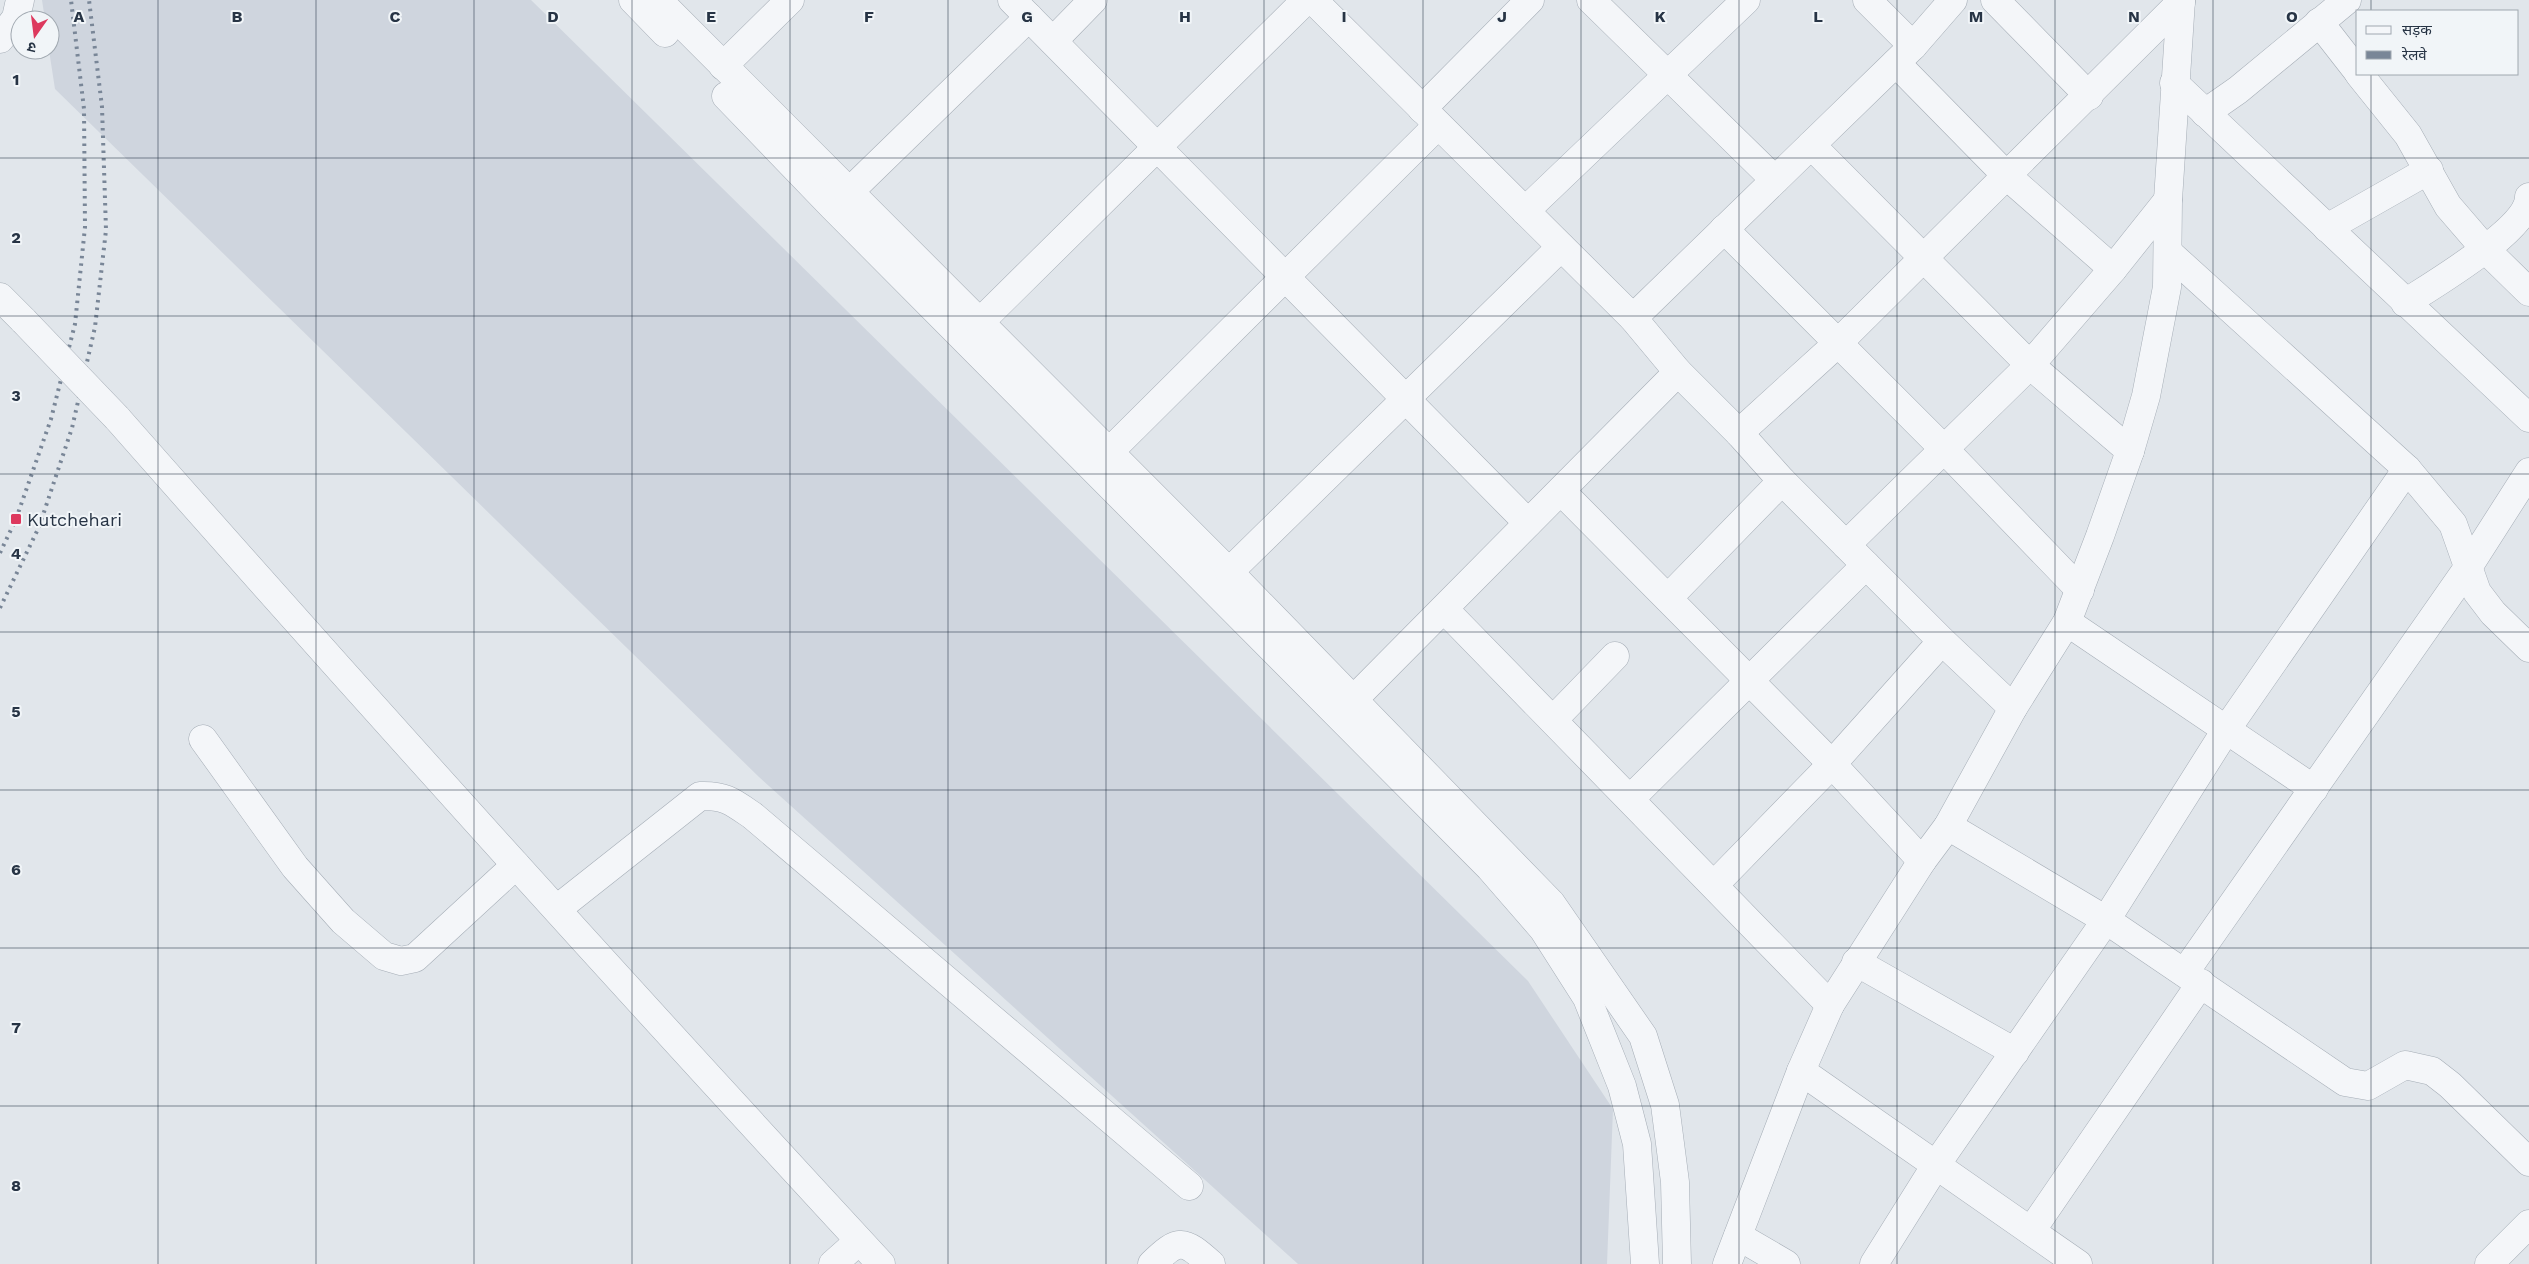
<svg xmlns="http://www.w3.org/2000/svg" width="2529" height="1264" font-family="'Work Sans','Noto Sans Devanagari',sans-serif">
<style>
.built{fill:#cfd5de}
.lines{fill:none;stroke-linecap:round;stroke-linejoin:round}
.minor-casing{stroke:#a5adb6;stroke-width:29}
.minor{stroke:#f4f6f9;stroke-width:28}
.rail{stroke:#798697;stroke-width:4;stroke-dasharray:2.5 5;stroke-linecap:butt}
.minor-bridge-casing{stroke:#a5adb6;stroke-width:29;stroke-linecap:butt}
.minor-bridge{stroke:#f4f6f9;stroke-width:28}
.grid{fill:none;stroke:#273445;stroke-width:1;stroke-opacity:0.55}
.poi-dot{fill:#dd395e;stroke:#f1f5f8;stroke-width:2}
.labels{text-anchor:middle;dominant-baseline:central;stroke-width:4;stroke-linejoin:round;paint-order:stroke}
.poi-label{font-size:18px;fill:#273445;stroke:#f1f5f8;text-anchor:start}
.grid-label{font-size:16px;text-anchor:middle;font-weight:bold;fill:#273445;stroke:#f1f5f8;stroke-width:4;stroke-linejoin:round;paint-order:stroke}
</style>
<rect width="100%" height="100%" fill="#e1e6eb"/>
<polygon class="built" points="42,0 531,0 1528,981 1613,1109 1607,1264 1298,1264 759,777 55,89 49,50 50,20 45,20"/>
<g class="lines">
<g class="minor-casing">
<g id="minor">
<polyline points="633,0 665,33"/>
<polyline points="658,0 1229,572 1551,903 1643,1036 1665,1105 1675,1182 1677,1264"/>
<polyline points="1012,0 1528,523"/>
<polyline points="1313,0 1633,318 1678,372 1739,433 1782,481 1942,641 2013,708"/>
<polyline points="1591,0 1775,180"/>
<polyline points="1867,0 1913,46"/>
<polyline points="1995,0 2089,96"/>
<polyline points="2319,22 2358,72"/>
<polyline points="0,39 16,18 20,0"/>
<polyline points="1053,41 1093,0"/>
<polyline points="1896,63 2007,176 2113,269"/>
<polyline points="723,66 790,0"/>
<polyline points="2359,74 2408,135 2448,206 2485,249 2529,292"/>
<polyline points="2174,83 2529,418"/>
<polyline points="726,96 833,207 1490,868 1543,929 1587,998 1622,1086 1637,1144 1645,1264"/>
<polyline points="1422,109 1530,0"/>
<polyline points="2205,113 2238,90 2347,0"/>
<polyline points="1811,145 2030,365 2130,451"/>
<polyline points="848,193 1029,17"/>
<polyline points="1525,211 1746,0"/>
<polyline points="2327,228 2429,170"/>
<polyline points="1724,229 1945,450 2080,590"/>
<polyline points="2169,253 2407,469 2453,524 2477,592 2493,613 2529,648"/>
<polyline points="0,297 24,321"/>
<path d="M 2405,303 C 2433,285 2528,229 2529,197"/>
<polyline points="1633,318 1913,46 1953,0"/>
<polyline points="979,323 1306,0"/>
<path d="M 117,418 C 368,703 623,985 881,1264"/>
<polyline points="1739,433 1838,343 2181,2"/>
<polyline points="1109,452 1438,125"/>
<polyline points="1561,491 1832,764 1922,861"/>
<polyline points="1846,545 2030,365 2113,269 2168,200"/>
<polyline points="1229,572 1561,247"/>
<polyline points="1668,598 1782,481"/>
<polyline points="1444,609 1830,1005"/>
<polyline points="2067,622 2314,789"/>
<polyline points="1354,699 1678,372"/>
<polyline points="1553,720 1615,656"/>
<polyline points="203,739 295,867 343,921 384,956 401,961 415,958 516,865"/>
<polyline points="1630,799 1866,565"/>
<polyline points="1948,826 2106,920 2345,1082 2368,1086 2405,1065 2432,1071 2450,1085 2529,1162"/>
<polyline points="1714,885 1832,764 1942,641"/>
<path d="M 557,909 L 700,796 C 725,795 733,802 753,816 L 1189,1186"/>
<polyline points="1856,962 2015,1052"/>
<polyline points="2185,972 2467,569 2529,472"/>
<polyline points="1801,1071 2078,1264"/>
<polyline points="2031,1231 2201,983"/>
<polyline points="1738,1236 1786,1264"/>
<polyline points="833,1264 859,1241"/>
<path d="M 1152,1264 C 1179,1238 1183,1239 1211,1264"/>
<polyline points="1727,1264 1801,1071 1830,1005 1922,861 1948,826 2013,708 2067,622 2100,536 2130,451 2146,396 2167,287 2168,200 2181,0"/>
<polyline points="1874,1264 1936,1165 2106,920 2226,730 2407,469"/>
<polyline points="2489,1264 2529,1224"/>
</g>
</g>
<use href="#minor" class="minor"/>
<g class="rail">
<polyline points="0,553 16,519 51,419 75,324 85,227 84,109 71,0"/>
<polyline points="0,608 39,527 72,428 95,327 106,230 102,107 89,0"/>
</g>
<g class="minor-bridge-casing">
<polyline id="minor-bridge" points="24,321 117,418"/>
</g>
<use href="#minor-bridge" class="minor-bridge"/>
</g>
<path class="grid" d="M 158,0 L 158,1264M 316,0 L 316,1264M 474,0 L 474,1264M 632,0 L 632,1264M 790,0 L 790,1264M 948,0 L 948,1264M 1106,0 L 1106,1264M 1264,0 L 1264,1264M 1423,0 L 1423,1264M 1581,0 L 1581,1264M 1739,0 L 1739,1264M 1897,0 L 1897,1264M 2055,0 L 2055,1264M 2213,0 L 2213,1264M 2371,0 L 2371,11M 2371,74 L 2371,1264M 0,158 L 2529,158M 0,316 L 2529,316M 0,474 L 2529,474M 0,632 L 2529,632M 0,790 L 2529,790M 0,948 L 2529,948M 0,1106 L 2529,1106"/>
<rect class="poi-dot" x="10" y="513" width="12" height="12" rx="2.5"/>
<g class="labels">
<g class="poi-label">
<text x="27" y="519">Kutchehari</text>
</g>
</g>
<g class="grid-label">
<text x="79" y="22">A</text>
<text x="237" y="22">B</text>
<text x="395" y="22">C</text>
<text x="553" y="22">D</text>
<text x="711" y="22">E</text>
<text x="869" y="22">F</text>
<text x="1027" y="22">G</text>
<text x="1185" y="22">H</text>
<text x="1344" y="22">I</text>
<text x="1502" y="22">J</text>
<text x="1660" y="22">K</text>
<text x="1818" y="22">L</text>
<text x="1976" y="22">M</text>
<text x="2134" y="22">N</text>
<text x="2292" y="22">O</text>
<text x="16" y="85">1</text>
<text x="16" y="243">2</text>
<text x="16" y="401">3</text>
<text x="16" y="559">4</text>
<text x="16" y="717">5</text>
<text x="16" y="875">6</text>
<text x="16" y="1033">7</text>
<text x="16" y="1191">8</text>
</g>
<rect x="2356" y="10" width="162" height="65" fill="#f1f5f8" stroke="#a0a8b0"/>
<rect x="2366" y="26" width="25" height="8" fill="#f4f6f9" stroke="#a0a8b0"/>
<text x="2402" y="35" font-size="15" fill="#273445">सड़क</text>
<rect x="2366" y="51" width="25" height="8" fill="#798697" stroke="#a0a8b0"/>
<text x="2402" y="60" font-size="15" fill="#273445">रेलवे</text>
<g transform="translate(35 35) rotate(194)"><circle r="24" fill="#f1f5f8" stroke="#a0a8b0"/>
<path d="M0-4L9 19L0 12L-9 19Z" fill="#dd395e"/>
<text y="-8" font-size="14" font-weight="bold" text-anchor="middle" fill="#273445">उ</text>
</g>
</svg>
